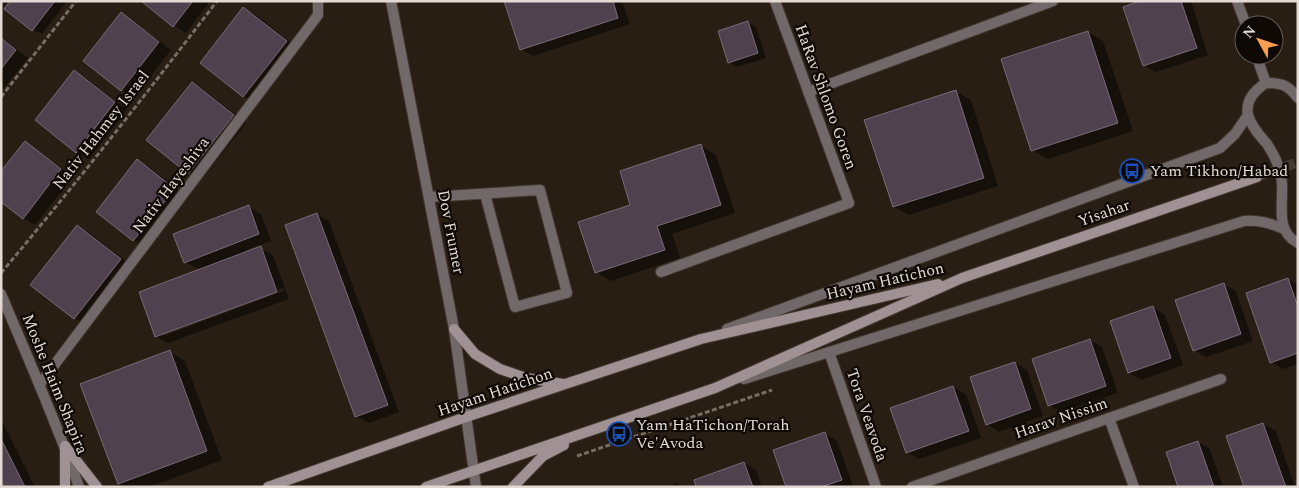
<svg xmlns="http://www.w3.org/2000/svg" width="1299" height="488" font-family="Spectral,serif">
<style>
.shadow{fill:#0007;fill-rule:evenodd}
.building{fill:#4f424e;stroke:#786a77}
.lines{fill:none;stroke-linecap:round;stroke-linejoin:round}
.secondary-tunnel{stroke:#453a30;stroke-width:10;stroke-dasharray:10 5;stroke-linecap:butt}
.lane-casing{stroke:#43382e;stroke-width:12}
.street-casing{stroke:#43382e;stroke-width:12}
.secondary-casing{stroke:#43382e;stroke-width:12}
.path{stroke:#786d64;stroke-width:3;stroke-dasharray:5 2.5;stroke-linecap:butt}
.lane{stroke:#71686a;stroke-width:10}
.street{stroke:#71686a;stroke-width:10}
.secondary{stroke:#9f9194;stroke-width:10}
.labels{text-anchor:middle;dominant-baseline:central;stroke-width:4.5;stroke-linejoin:round;paint-order:stroke}
.street-label{font-size:16px;fill:#e3dad4;stroke:#0e0905}
.poi-label{font-size:16px;fill:#e3dad4;stroke:#0e0905;text-anchor:start}
</style>
<rect width="100%" height="100%" fill="#291e13"/>
<g class="shadow">
<polygon points="12,1 67,1 42,34 33,30 6,9"/>
<polygon points="143,1 210,1 186,33 174,25"/>
<polygon points="505,1 622,1 630,24 533,56 521,49"/>
<polygon points="1144,1 1191,1 1208,55 1156,72 1144,65"/>
<polygon points="243,8 256,15 298,48 256,103 244,96"/>
<polygon points="121,14 133,21 171,50 134,97 122,90"/>
<polygon points="748,22 756,27 766,58 738,67 729,62"/>
<polygon points="1088,32 1103,41 1133,131 1048,159 1032,150"/>
<polygon points="1,37 28,58 1,92"/>
<polygon points="74,72 87,79 127,110 89,159 77,152"/>
<polygon points="192,83 204,90 246,123 201,180 189,173"/>
<polygon points="955,91 971,100 998,186 909,215 894,207"/>
<polygon points="25,143 37,150 73,177 35,225 23,218"/>
<polygon points="701,146 716,155 735,213 672,234 680,258 611,281 596,272 632,205"/>
<polygon points="137,160 149,167 186,196 146,247 134,240 98,212"/>
<path d="M 249,207 L 261,214 L 271,241 L 246,250 L 247,253 L 260,248 L 273,255 L 289,299 L 168,343 L 156,336 L 200,270 L 185,262 ZM 283,288 L 284,291 L 163,336 L 163,333 Z"/>
<polygon points="316,214 329,221 399,412 369,423 356,416"/>
<polygon points="77,226 90,233 133,267 87,325 75,318 32,284"/>
<polygon points="1288,279 1298,285 1298,364 1283,369 1271,362"/>
<polygon points="1223,284 1236,291 1253,341 1206,357 1194,350"/>
<polygon points="1153,307 1165,315 1183,365 1141,380 1129,373"/>
<polygon points="1090,340 1102,347 1118,393 1062,412 1049,405"/>
<polygon points="170,352 185,361 222,460 149,487 124,487 119,484"/>
<polygon points="1015,363 1027,370 1043,416 999,432 987,424"/>
<polygon points="953,387 966,394 981,438 919,459 907,452"/>
<polygon points="1,419 35,487 1,487"/>
<polygon points="1263,424 1276,431 1295,487 1245,487"/>
<polygon points="825,434 837,441 853,486 787,487"/>
<polygon points="1198,442 1210,449 1223,487 1179,487"/>
<polygon points="744,463 756,470 762,487 698,487"/>
<polygon points="677,483 683,487 668,487"/>
</g>
<g class="building">
<polygon points="10,1 55,1 32,31 4,9"/>
<polygon points="141,1 193,1 173,27"/>
<polygon points="504,1 613,1 618,18 520,50"/>
<polygon points="1140,1 1181,1 1197,48 1143,66 1123,7"/>
<polygon points="243,7 287,41 243,97 200,63"/>
<polygon points="121,12 159,42 121,91 83,61"/>
<polygon points="748,21 758,53 728,63 718,31"/>
<polygon points="1088,31 1118,123 1031,151 1001,59"/>
<polygon points="1,38 16,50 1,69"/>
<polygon points="74,70 115,102 76,153 35,120"/>
<polygon points="192,82 234,115 188,174 146,140"/>
<polygon points="956,90 984,178 893,207 864,120"/>
<polygon points="25,141 61,169 23,219 1,202 1,171"/>
<polygon points="701,144 721,205 657,226 665,250 595,273 578,222 630,205 620,171"/>
<polygon points="137,159 175,189 133,241 96,212"/>
<polygon points="249,205 259,234 184,263 173,234"/>
<polygon points="317,213 388,405 355,417 285,225"/>
<polygon points="77,225 121,259 74,319 30,285"/>
<polygon points="261,246 277,292 155,337 139,292"/>
<polygon points="1288,278 1298,307 1298,353 1270,363 1246,293"/>
<polygon points="1224,283 1241,334 1193,351 1175,300"/>
<polygon points="1153,306 1171,358 1128,373 1110,321"/>
<polygon points="1090,339 1106,386 1048,406 1032,359"/>
<polygon points="170,350 207,451 118,484 80,384"/>
<polygon points="1015,362 1031,409 986,425 970,377"/>
<polygon points="953,386 969,431 906,453 890,408"/>
<polygon points="1263,423 1286,487 1244,487 1226,436"/>
<polygon points="825,432 842,480 821,487 786,487 773,450"/>
<polygon points="1,439 25,487 1,487"/>
<polygon points="1198,441 1214,487 1178,487 1166,452"/>
<polygon points="744,462 753,487 696,487 694,480"/>
</g>
<g class="lines">
<polyline class="secondary-tunnel" points="1257,177 1298,162"/>
<g class="lane-casing">
<g id="lane">
<polyline points="808,92 1053,1"/>
<polyline points="429,197 540,190 567,293 515,307 485,194"/>
<polyline points="661,272 849,203"/>
<polyline points="40,384 318,15 318,1"/>
</g>
</g>
<g class="street-casing">
<g id="street">
<polyline points="391,1 454,329 476,487"/>
<polyline points="775,1 849,203"/>
<polyline points="1237,1 1246,25"/>
<polyline points="1256,55 1266,83"/>
<path d="M 1298,98 C 1288,85 1282,83 1266,83 C 1255,90 1245,100 1248,115 C 1251,126 1260,136 1267,144 C 1273,153 1279,165 1281,176 C 1286,198 1272,230 1298,243"/>
<path d="M 1,294 C 28,358 56,421 79,487"/>
<polyline points="727,329 1220,148 1235,134 1248,115"/>
<polyline points="829,352 876,487"/>
<path d="M 744,379 L 1244,221 C 1259,220 1270,223 1284,229"/>
<polyline points="1109,418 1134,487"/>
<polyline points="912,487 1221,379"/>
</g>
</g>
<g class="secondary-casing">
<g id="secondary">
<polyline points="454,329 475,354 500,369 526,378 563,384"/>
<polyline points="65,446 97,487"/>
<polyline points="65,446 65,487"/>
<polyline points="268,487 466,417 701,339 938,284"/>
<polyline points="426,487 715,388 962,278 1257,177"/>
<polyline points="513,487 543,456 564,445"/>
</g>
</g>
<g class="path">
<polyline points="1,97 76,1"/>
<path d="M 1,273 C 76,184 147,93 217,1"/>
<polyline points="577,456 772,390"/>
</g>
<use href="#lane" class="lane"/>
<use href="#street" class="street"/>
<use href="#secondary" class="secondary"/>
</g>
<defs>
<g id="bus-ring" transform="scale(1.25)"><circle r="9.5" fill="#0e0905" stroke="#1a4fb4" stroke-width="1.5"/><path d="M-5-6H5V4H4V6H2V4H-2V6H-4V4H-5ZM-3.5-4V0h7V-4ZM-3.5 1.2v1.5H-2V1.2ZM2 1.2v1.5H3.5V1.2Z" fill="#1a4fb4"/></g>
</defs>
<g fill-rule="evenodd">
<use href="#bus-ring" x="1132" y="171"/>
<use href="#bus-ring" x="619" y="434"/>
</g>
<g class="labels">
<g class="street-label">
<text transform="translate(826 97) rotate(70)">HaRav Shlomo Goren</text>
<text transform="translate(101 130) rotate(-52)">Nativ Hahmey Israel</text>
<text transform="translate(171 185) rotate(-53)">Nativ Hayeshiva</text>
<text transform="translate(1104 213) rotate(-19)">Yisahar</text>
<text transform="translate(451 232) rotate(79)">Dov Frumer</text>
<text transform="translate(885 281) rotate(-13)">Hayam Hatichon</text>
<text transform="translate(55 384) rotate(68)">Moshe Haim Shapira</text>
<text transform="translate(495 392) rotate(-19)">Hayam Hatichon</text>
<text transform="translate(867 415) rotate(71)">Tora Veavoda</text>
<text transform="translate(1061 418) rotate(-19)">Harav Nissim</text>
</g>
<g class="poi-label">
<text x="1150" y="171">Yam Tikhon/Habad</text>
<text x="636" y="425">Yam HaTichon/Torah<tspan x="636" dy="18">Ve'Avoda</tspan></text>
</g>
</g>
<rect width="1299" height="488" fill="none" stroke="#e3dad4" stroke-width="5"/>
<g transform="translate(1259 40) rotate(310)"><circle r="24" fill="#0e0905" stroke="#635d58"/>
<path d="M0-4L9 19L0 12L-9 19Z" fill="#fa9f4f"/>
<text y="-8" font-size="14" font-weight="bold" text-anchor="middle" fill="#e3dad4">N</text>
</g>
</svg>
